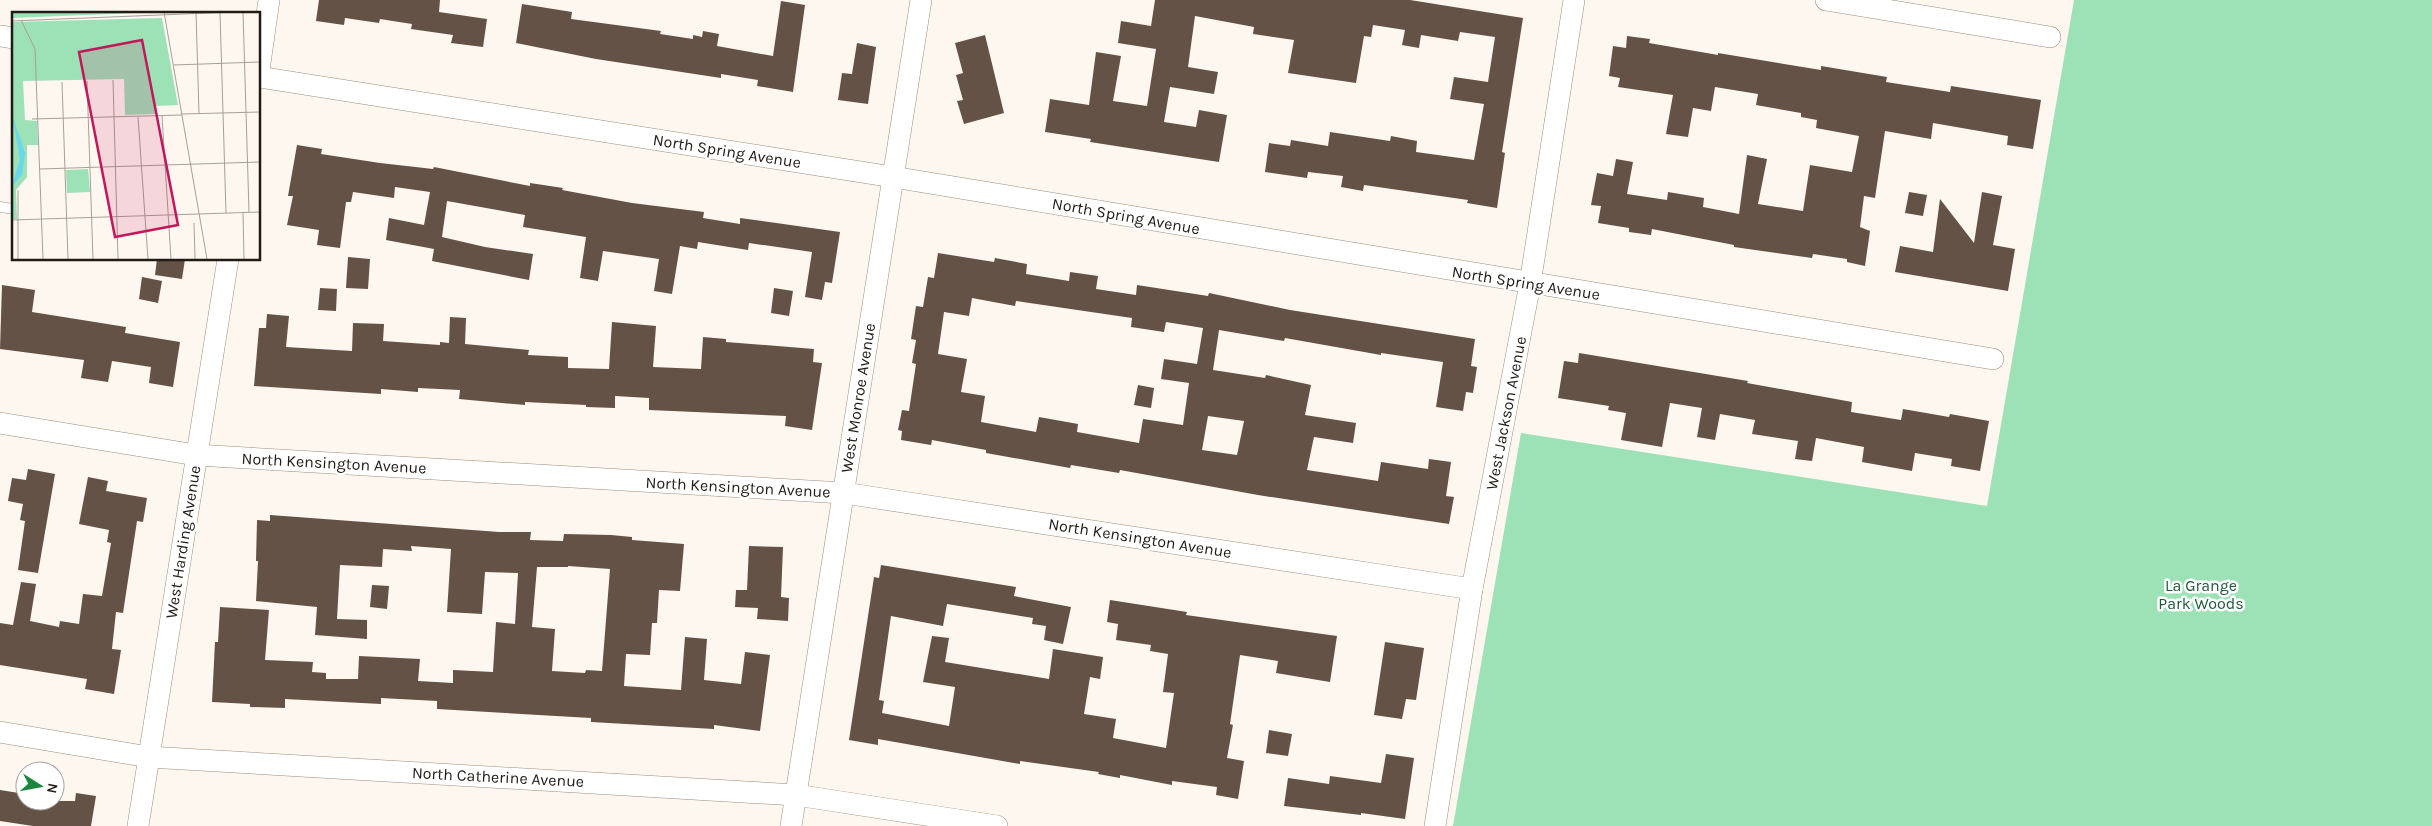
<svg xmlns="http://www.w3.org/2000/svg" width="2432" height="826" font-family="Karla,sans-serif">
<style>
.green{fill:#9de1b7}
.building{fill:#645246;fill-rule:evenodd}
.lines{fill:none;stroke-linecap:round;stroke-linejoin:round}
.lane-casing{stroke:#9c8d7b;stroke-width:11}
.street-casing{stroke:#9c8d7b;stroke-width:22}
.lane{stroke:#fff;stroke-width:10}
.street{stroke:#fff;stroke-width:21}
.labels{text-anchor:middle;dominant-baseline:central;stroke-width:5;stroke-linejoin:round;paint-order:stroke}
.street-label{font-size:16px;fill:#201b14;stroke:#fff}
.park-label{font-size:16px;fill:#1f593a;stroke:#fff}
.inset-road{fill:none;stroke:#a59f98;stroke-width:1}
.view{fill:#c2185b;fill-opacity:0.15;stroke:#c2185b;stroke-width:2.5}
.inset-edge{fill:none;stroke:#201b14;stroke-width:2.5}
</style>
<rect width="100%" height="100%" fill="#fef7f0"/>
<polygon class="green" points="2074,0 2432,0 2432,826 1453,826 1521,433 1987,506"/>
<g class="building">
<polygon points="319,0 440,0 439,12 487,19 483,47 451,43 453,35 411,29 412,24 380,19 379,23 345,18 344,25 316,21"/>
<polygon points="1155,0 1410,0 1523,18 1502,152 1505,153 1497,208 1467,203 1468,200 1364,185 1363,191 1341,187 1343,176 1308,172 1307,178 1265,172 1269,143 1290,146 1291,140 1328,146 1330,132 1390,141 1391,136 1417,141 1416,152 1474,160 1484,104 1450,99 1454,77 1488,82 1495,37 1460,32 1458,41 1421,35 1419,48 1402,45 1405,30 1373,25 1371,37 1364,36 1356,83 1288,73 1294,40 1253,34 1254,27 1195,16 1188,67 1218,72 1214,94 1170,87 1164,122 1196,127 1199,110 1227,115 1219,162 1090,142 1091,139 1045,132 1050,99 1089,105 1096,52 1121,56 1113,101 1147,106 1156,49 1118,43 1121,21 1151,26"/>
<polygon points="781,1 805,5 793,92 757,86 758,80 721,74 721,78 596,59 516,43 522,4 572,12 571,19 661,31 660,34 693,39 693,35 702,37 703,31 719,34 717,46 773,56"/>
<polygon points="985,35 1004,113 964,124 957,101 963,100 956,75 963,73 955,43"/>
<polygon points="1627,36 1650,39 1649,43 1718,55 1718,53 1821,70 1821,66 1887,77 1886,82 1950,92 1951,86 2041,100 2033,149 2007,145 2008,136 1933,123 1931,139 1885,131 1875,198 1864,196 1860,227 1870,231 1865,266 1847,262 1847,259 1813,254 1812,258 1734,247 1734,245 1652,229 1651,235 1629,232 1629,228 1598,223 1601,206 1591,205 1597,173 1613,176 1616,159 1633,162 1627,194 1667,200 1668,192 1704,198 1703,207 1739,214 1747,155 1767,159 1758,204 1803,211 1810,165 1852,172 1859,136 1816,128 1817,120 1801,117 1801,113 1756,105 1758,94 1715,87 1711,111 1693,108 1688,137 1666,134 1673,95 1618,87 1620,78 1609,76 1613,46 1626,48"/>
<polygon points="857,43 876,47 868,104 838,100 842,73 852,74"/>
<polygon points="297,145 322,149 321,154 380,163 433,169 434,167 530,186 530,183 563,188 562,190 632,203 704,212 703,218 740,224 740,218 840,232 832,283 825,282 822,300 805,297 812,252 749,243 748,250 698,242 697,249 680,246 672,294 654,291 659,259 603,251 598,281 580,278 586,237 523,227 525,215 447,201 442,237 485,247 533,254 529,280 432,261 434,249 386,240 389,218 424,225 430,192 395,187 394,198 353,192 351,202 346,202 340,248 317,245 319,230 287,225 293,196 288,196"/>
<polygon points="1909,192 1927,195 1923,216 1905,213"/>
<polygon points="1982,192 2002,196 1993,245 2015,249 2008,291 1895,272 1900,246 1933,252 1940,199 1974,243"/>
<path d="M 938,253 L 994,262 L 995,258 L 1027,264 L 1026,274 L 1069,281 L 1070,272 L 1098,276 L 1096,289 L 1136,295 L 1137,285 L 1208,296 L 1209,293 L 1290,310 L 1475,339 L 1471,366 L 1477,367 L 1473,393 L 1466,392 L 1463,411 L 1436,407 L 1443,362 L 1381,353 L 1381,355 L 1285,338 L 1284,341 L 1219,330 L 1213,370 L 1265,378 L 1266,375 L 1311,385 L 1305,415 L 1356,423 L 1353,443 L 1314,437 L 1307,470 L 1378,481 L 1381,462 L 1428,469 L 1429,459 L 1451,462 L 1446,496 L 1454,497 L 1449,524 L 1258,495 L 1120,470 L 1119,473 L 1071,465 L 1070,468 L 986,453 L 986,450 L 932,440 L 931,445 L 901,440 L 902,431 L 898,430 L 902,410 L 909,411 L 916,364 L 912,363 L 916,340 L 911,339 L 916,306 L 923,307 L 928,277 L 934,278 ZM 972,298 L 1015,306 L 1016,301 L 1132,318 L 1131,327 L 1164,332 L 1166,322 L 1203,328 L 1197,364 L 1164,359 L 1161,379 L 1189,383 L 1183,425 L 1143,419 L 1139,443 L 1077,432 L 1078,424 L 1039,417 L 1036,432 L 981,422 L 985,396 L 961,392 L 967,359 L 938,354 L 944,312 L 969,316 ZM 1208,416 L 1244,421 L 1237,455 L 1202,450 Z"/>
<polygon points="348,257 370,259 368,289 346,288"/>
<polygon points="157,259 185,259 182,279 155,275"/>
<polygon points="142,277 162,281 158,303 139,299"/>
<polygon points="2,285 35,290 32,312 126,327 125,333 180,342 173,387 149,383 151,367 112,361 108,382 81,378 84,360 0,349"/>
<polygon points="320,288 337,289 336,311 318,310"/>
<polygon points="774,288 793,291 789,316 771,313"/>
<polygon points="267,314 289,316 286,347 352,351 353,323 384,324 383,341 440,345 440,342 449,343 450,317 466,318 465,344 529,350 528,355 568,357 568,368 609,369 612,322 656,326 653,367 701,369 703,337 726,339 726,342 814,349 813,362 822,363 812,430 785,426 786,416 649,410 649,398 615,396 615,408 586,407 586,405 525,402 525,405 459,399 460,390 418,388 418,392 381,389 381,394 254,386 259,328 266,328"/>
<polygon points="1579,353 1748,381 1747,383 1852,402 1851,412 1901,420 1903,409 1949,417 1950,414 1989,421 1980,471 1951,466 1952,459 1915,453 1912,471 1862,462 1864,447 1816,438 1812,461 1795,459 1798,441 1752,434 1755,420 1720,414 1715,440 1697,437 1702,408 1670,403 1662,447 1621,440 1626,413 1608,410 1609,406 1558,398 1564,361 1578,363"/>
<polygon points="1138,385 1154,388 1151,408 1134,405"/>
<polygon points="28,469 55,474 38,573 18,570 25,521 20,520 23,504 8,501 12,478 26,480"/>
<polygon points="88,477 108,481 106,491 147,498 143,522 137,521 123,613 116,612 112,649 121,650 114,694 85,689 87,679 0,665 0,623 13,625 21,582 36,584 30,621 59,627 60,621 79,624 83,594 102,596 111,543 107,542 109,530 79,524"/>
<path d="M 270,515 L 499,532 L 531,532 L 530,540 L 563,541 L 564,534 L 611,535 L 632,537 L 632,540 L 684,544 L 680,591 L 659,590 L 657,623 L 652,623 L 650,655 L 626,654 L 624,686 L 681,690 L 685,637 L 707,639 L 704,680 L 741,684 L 745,652 L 770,655 L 760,731 L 714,725 L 714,729 L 591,722 L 591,718 L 437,709 L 437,701 L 381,698 L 381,704 L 285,699 L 285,708 L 250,707 L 250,704 L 212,702 L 215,642 L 218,642 L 220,607 L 269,610 L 265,660 L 313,662 L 312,672 L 326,673 L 326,679 L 358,679 L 359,656 L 420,659 L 418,681 L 453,683 L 453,670 L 493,672 L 496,622 L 515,624 L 518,573 L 485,572 L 482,614 L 447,612 L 451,549 L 411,546 L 412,551 L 383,549 L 382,567 L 340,565 L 337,619 L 367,620 L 367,639 L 315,635 L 317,607 L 256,601 L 258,561 L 256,561 L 257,520 L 270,521 ZM 568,566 L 610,569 L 602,671 L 586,670 L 585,673 L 552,671 L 555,629 L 532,627 L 537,567 L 568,567 Z"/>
<polygon points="749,546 783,547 781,597 789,598 788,621 757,619 758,608 735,607 736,590 747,590"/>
<polygon points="881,565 1016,587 1014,596 1071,607 1063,644 1044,640 1046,626 1032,624 1033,618 947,604 943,626 891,616 879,700 884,701 882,713 949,726 955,687 923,682 932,636 949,638 945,662 1049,679 1053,649 1103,657 1100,679 1090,677 1084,714 1116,719 1113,738 1166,748 1174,693 1163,692 1168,654 1150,651 1151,645 1116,640 1118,624 1107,622 1110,600 1187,612 1186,615 1337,636 1330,682 1276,673 1278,661 1240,655 1230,724 1233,725 1227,758 1244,761 1238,799 1216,795 1217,787 1172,781 1172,785 1120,775 1120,778 1098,774 1099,772 1020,761 1020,764 878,739 878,745 849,740 874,577 879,578"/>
<polygon points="372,585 389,586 387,609 370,607"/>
<polygon points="1385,642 1424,648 1416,700 1406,699 1402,719 1374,715"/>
<polygon points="1269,730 1292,734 1288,756 1266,753"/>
<polygon points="1386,754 1414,758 1405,819 1361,813 1361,815 1284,806 1288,778 1329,784 1330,776 1381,783"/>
<polygon points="0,790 25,794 25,801 75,801 76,793 96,796 91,826 33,826 0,821"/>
</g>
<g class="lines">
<g class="lane-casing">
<polyline id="lane" points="0,207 14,209"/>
</g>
<g class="street-casing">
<g id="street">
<polyline points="1826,0 2050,37"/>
<polyline points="0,36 14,38"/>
<polyline points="259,70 269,0"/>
<polyline points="259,77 893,177 1993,359"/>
<polyline points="0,423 196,455 844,493 1472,589"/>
<polyline points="0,732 149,757 796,795 997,826"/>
<polyline points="138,826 228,259"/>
<polyline points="791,826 921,0"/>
<polyline points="1435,826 1472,589 1530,284 1574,0"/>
</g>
</g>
<use href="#lane" class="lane"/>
<use href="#street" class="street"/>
</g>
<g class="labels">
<g class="street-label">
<text transform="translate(727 151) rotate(9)">North Spring Avenue</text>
<text transform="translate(1126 216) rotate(10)">North Spring Avenue</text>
<text transform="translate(1526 283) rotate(9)">North Spring Avenue</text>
<text transform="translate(858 398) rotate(-81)">West Monroe Avenue</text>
<text transform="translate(1506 413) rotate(-79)">West Jackson Avenue</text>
<text transform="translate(334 463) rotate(3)">North Kensington Avenue</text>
<text transform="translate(738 487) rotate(3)">North Kensington Avenue</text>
<text transform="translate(1140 538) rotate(9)">North Kensington Avenue</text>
<text transform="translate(183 542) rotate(-81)">West Harding Avenue</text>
<text transform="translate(498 777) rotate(3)">North Catherine Avenue</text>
</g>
<g class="park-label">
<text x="2201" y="585">La Grange<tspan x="2201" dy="18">Park Woods</tspan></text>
</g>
</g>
<g transform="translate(12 12)">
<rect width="248" height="248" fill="#fef7f0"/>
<path d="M 0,0 L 148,0 L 0,6 ZM 150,6 L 166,93 L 144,94 L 144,102 L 113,103 L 112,67 L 11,69 L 13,108 L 25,109 L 26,133 L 15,133 L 15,165 L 4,178 L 5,207 L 0,207 L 0,10 ZM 76,157 L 78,180 L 55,181 L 54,158 Z" fill="#9de1b7"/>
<path d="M 0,102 L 13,141 L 10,163 L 0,174 L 8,147 Z" fill="#6bd7eb"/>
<path class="inset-road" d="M 152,0 L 195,247M 184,0 L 187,102M 231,0 L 237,200M 208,1 L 214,201M 9,8 L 23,37 L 31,247M 0,9 L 221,0M 162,53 L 248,50M 101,68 L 106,247M 75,69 L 81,247M 50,70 L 56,247M 170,102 L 248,100M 150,104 L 159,247M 126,105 L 136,247M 20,107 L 170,103M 28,157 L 248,150M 6,178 L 6,247M 231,200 L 232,247M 0,208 L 248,200M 182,211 L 183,247"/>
<path class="view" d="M 130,28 L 166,213 L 103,225 L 67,40 Z"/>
<rect width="248" height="248" class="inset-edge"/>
</g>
<g transform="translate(40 786) rotate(101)"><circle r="24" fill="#ffffff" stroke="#a6a4a1"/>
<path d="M0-4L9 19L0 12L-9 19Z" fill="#1b873e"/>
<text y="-8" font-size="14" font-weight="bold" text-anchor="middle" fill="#201b14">N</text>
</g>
</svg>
